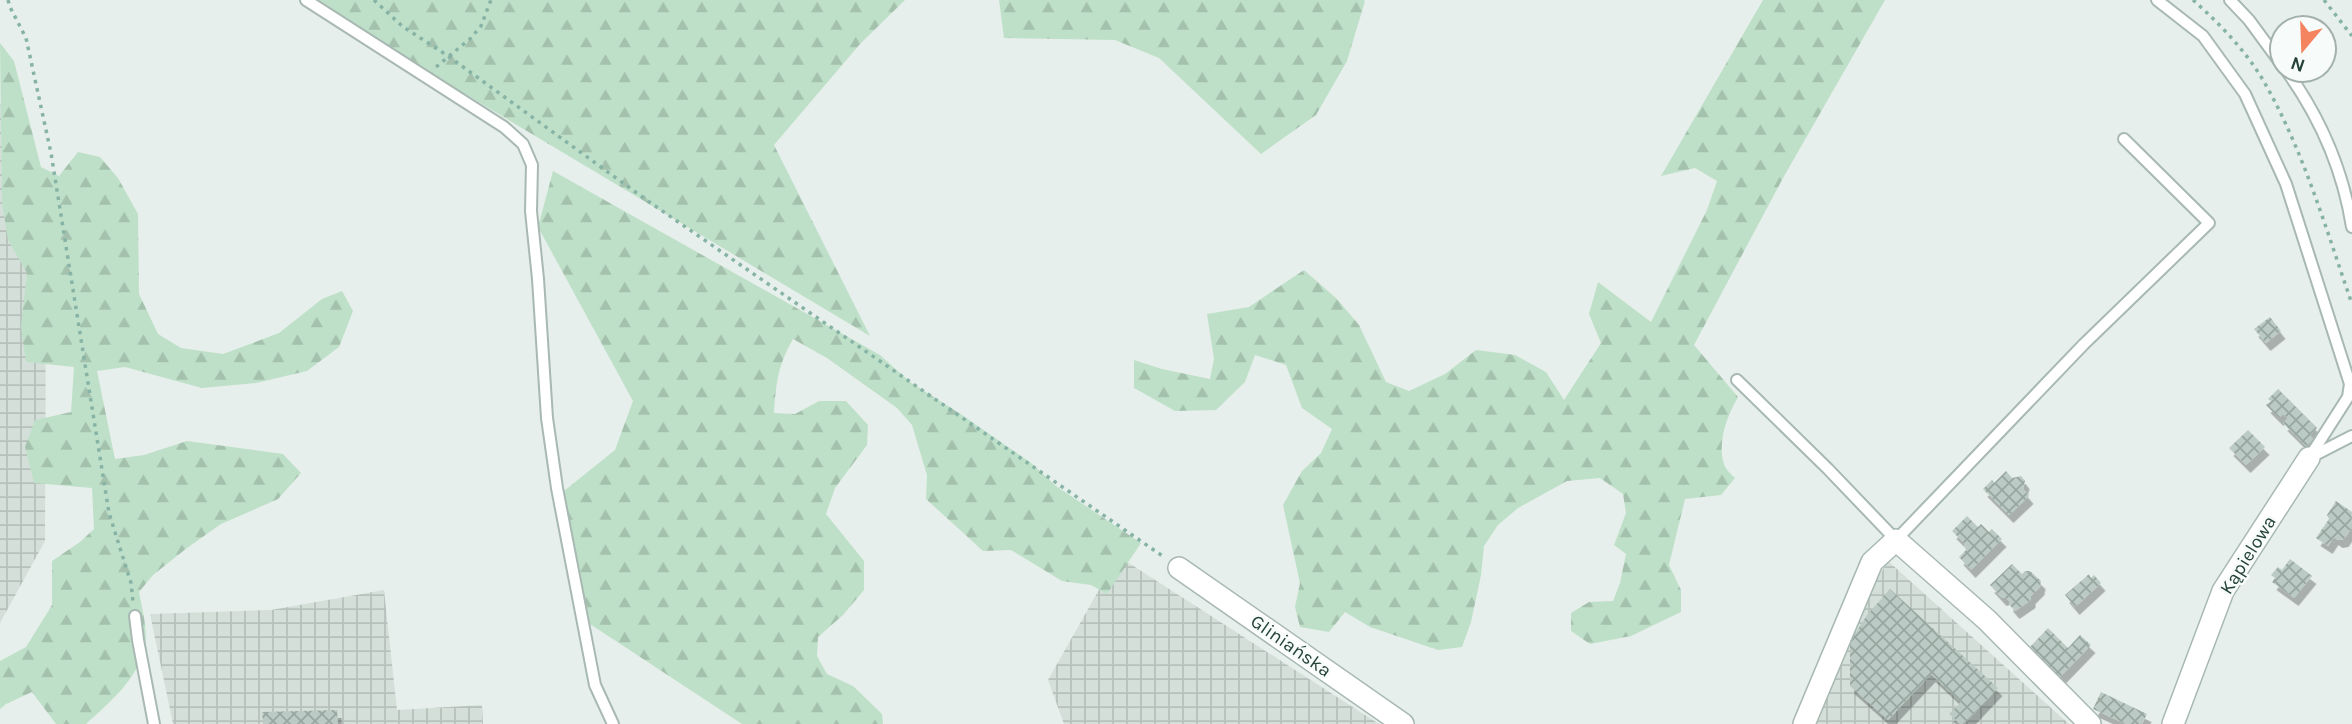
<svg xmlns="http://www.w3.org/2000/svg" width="2352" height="724" font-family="Karla,sans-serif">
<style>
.industrial{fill:url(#industrial-grid)}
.forest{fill:url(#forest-firs)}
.building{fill:url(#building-cross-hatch);filter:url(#shadow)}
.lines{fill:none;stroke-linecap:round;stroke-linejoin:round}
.service-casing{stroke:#a8b8b2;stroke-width:14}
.minor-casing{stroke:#a8b8b2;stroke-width:24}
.path{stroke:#86b3a5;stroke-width:3.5;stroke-dasharray:3.5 5;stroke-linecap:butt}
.service{stroke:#fff;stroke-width:10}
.minor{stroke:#fff;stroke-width:21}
.labels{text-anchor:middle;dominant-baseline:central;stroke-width:5;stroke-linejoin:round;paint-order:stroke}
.street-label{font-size:19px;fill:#24423a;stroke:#f7fbf9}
</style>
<defs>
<pattern id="industrial-grid" width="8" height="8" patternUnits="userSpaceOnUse" patternTransform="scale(1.75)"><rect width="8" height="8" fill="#d4dfda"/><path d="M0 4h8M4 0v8" fill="none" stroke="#b6c1bc"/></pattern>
<pattern id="forest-firs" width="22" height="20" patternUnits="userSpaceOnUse" patternTransform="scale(1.75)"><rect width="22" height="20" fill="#bfe0c8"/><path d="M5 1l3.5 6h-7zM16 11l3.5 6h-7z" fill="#a4c1ad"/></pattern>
<pattern id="building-cross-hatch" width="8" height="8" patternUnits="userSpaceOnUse" patternTransform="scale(1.75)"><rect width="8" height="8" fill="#bbcac4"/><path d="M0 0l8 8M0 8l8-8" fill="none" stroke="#98a6a0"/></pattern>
<filter id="shadow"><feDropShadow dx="4.5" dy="8" stdDeviation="0" flood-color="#0004"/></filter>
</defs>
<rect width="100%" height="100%" fill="#e6efeb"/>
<g class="industrial">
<polygon points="0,103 46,261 45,541 0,623"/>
<polygon points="1118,556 1379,724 1064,724 1048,680"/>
<polygon points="1888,561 2069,724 1815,724 1847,629"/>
<polygon points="384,590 397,710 482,705 483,724 173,724 150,614 271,610"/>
</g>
<g class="forest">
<polygon points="314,0 905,0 860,44 774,145 870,336 353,27"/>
<polygon points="999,0 1363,0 1365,1 1347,61 1316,115 1261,154 1159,58 1115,40 1004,38"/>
<path d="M 1763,0 L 1885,0 L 1783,178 L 1694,345 L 1738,397 C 1727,416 1717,442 1724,464 C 1726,470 1731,474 1735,478 L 1721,495 L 1685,499 L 1669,565 L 1681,590 L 1681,612 L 1631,636 L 1590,644 L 1571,631 L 1571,613 L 1589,602 L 1613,601 L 1620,583 L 1626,554 L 1614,545 L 1626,513 L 1623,494 L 1600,478 L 1567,481 L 1518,508 L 1498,525 L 1484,546 L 1481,575 L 1471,622 L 1462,647 L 1438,650 L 1370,627 L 1345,612 L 1329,632 L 1300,627 L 1295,607 L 1300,583 L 1283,505 L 1302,471 L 1321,453 L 1332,429 L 1302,408 L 1286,365 L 1255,355 L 1245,382 L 1216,410 L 1175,411 L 1134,388 L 1134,360 L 1162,369 L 1210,379 L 1214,359 L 1207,314 L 1249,307 L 1304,270 L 1337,299 L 1359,325 L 1386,382 L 1409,391 L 1445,374 L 1476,350 L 1515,355 L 1546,372 L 1564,400 L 1601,343 L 1589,314 L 1598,282 L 1651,322 L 1707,210 L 1717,181 L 1695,168 L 1661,176 Z"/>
<path d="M 0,43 L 14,61 L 41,167 L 59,176 L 78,152 L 100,157 L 118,178 L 138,214 L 139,294 L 158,334 L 181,348 L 223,354 L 279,333 L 322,299 L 342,291 L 353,311 L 339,347 L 307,371 L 256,383 L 202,388 L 125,367 L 97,371 L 115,459 L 144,455 L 187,441 L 283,454 L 301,473 L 278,499 L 221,524 L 187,548 L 153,575 L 139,592 C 142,609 148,630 145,646 C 138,679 110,702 86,724 L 56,724 L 32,692 L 6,704 L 0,709 L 0,661 L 26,647 L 52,605 L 52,561 L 80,542 L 94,529 L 92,488 L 34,483 L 25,447 L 35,420 L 71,412 L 74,367 L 26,362 L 21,326 L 27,273 L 8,240 L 2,203 Z"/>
<path d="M 553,171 L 880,355 L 910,382 L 962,415 L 1031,463 L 1056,486 L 1141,543 L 1107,594 L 1091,585 L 1062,581 L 1011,550 L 983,551 L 926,499 L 927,475 L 912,425 L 897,408 L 827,358 L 793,339 C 778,365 776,383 774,413 L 795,414 L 819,401 L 846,401 L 868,425 L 867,445 L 835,488 L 826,514 L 864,561 L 864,590 L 843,615 L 818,637 L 817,656 L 827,674 L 853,686 L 882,714 L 883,724 L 742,724 L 590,624 L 564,491 L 615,450 L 633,401 L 538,227 Z"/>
</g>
<g class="building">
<polygon points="2270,317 2281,331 2266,343 2254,329"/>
<polygon points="2278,389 2317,428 2310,435 2313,439 2306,446 2283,423 2288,418 2283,414 2279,418 2266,405 2271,401 2268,399"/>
<polygon points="2248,430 2265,447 2246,465 2229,448"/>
<polygon points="2006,471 2012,478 2021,476 2025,481 2023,489 2029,496 2009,515 1983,489 1992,480 1994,483"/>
<polygon points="2336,501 2352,512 2351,529 2344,539 2338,540 2334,537 2328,546 2316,538 2329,519 2327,515"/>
<polygon points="1967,516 1978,527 1981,524 1989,532 1992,529 2002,539 1971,570 1959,557 1966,550 1964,543 1952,531"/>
<polygon points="2290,559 2312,576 2294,598 2272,582 2275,578 2271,575 2278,567 2282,570"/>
<polygon points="2012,564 2022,574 2025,571 2030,571 2041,581 2040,587 2031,596 2031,600 2015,611 2009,604 2009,601 2005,597 2002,598 1990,585"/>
<polygon points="2089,574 2091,578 2094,575 2101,583 2075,607 2065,595"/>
<polygon points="1890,589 1998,688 1964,724 1960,724 1949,714 1961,702 1931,674 1888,720 1850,686 1850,642 1867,615"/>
<polygon points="2048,628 2068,648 2080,635 2091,645 2059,678 2028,649"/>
<polygon points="2101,692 2147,714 2142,724 2126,724 2093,709"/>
<polygon points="337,710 338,724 263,724 262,712"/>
</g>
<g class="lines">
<g class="service-casing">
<g id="service">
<polyline points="306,0 504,127 523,144 532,165 531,211 538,279 547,418 557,488 595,685 613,724"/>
<polyline points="2157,0 2203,36 2245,94 2286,184 2350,384 2348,397 2309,458"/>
<polyline points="2230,0 2249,20 2282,65"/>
<path d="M 2286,70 C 2320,117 2343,170 2352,227"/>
<polyline points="1737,380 1828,469 1896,540 2084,344 2209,223 2124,139"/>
<polyline points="2309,458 2352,436"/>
<polyline points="135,616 138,640 154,724"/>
</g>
</g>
<g class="minor-casing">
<g id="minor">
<polyline points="1179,568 1403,724"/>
<polyline points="1804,724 1872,562 1896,540 1987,620 2090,724"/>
<polyline points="2173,724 2223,591 2309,458"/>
</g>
</g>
<g class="path">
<polyline points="8,0 10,7 26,38 51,153 109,513 131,583 133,602"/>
<polyline points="374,0 402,26 448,56 645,199 1164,557"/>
<path d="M 2193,0 C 2219,23 2245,50 2263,80 C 2303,149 2326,229 2352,304"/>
<polyline points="2324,0 2352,36"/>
<polyline points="436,67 471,38 481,26 491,0"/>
</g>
<use href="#service" class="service"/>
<use href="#minor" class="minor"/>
</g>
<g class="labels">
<g class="street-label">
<text transform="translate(2248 555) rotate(-58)">Kąpielowa</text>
<text transform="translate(1291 646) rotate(35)">Gliniańska</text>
</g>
</g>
<g transform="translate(2303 49) rotate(199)"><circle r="33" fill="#f7fbf9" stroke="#a3b1ad" stroke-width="2"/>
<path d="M0-5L12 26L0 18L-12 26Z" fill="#f4845f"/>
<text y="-10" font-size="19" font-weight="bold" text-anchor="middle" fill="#24423a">N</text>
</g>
</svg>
